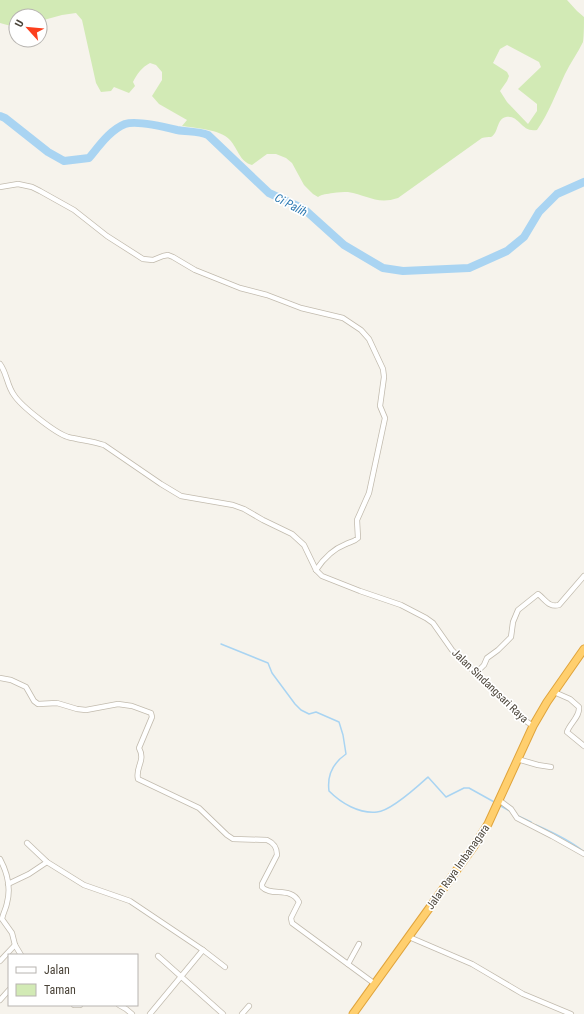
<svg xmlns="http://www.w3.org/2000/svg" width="584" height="1014" font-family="'Roboto Condensed',sans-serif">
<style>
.green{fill:#d2eab5;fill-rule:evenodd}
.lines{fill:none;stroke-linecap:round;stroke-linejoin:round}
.stream{stroke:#a9d4f2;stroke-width:1.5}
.river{stroke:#a9d4f2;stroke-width:8}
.minor-casing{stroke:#c2bbae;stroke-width:6}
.highway-casing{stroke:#e0a43c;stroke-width:9}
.minor{stroke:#fff;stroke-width:4.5}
.highway{stroke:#ffcf6e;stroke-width:7}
.labels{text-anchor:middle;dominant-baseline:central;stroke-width:3.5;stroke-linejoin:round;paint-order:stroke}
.street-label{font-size:11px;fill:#4b4439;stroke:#fff}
.water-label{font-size:12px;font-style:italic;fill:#2e7ab2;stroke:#fff}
</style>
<rect width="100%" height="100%" fill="#f6f3ec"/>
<path class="green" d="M 0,0 L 567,0 L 577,11 L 584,17 C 584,24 584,35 583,42 C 578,53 570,63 565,74 C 556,93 549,113 537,130 C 521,133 520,115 506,117 C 496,119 499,133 491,137 C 488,137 485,137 482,138 L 398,198 C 377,205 367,195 348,192 C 343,192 338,192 333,193 C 327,194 322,194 318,197 L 313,194 L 304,185 L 292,163 L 286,158 L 276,154 L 267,154 L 252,165 C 240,162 238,149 230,140 C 220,129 195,128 182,126 L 187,120 L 159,104 L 152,96 L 162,80 L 162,72 L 156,65 L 150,63 C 142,67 137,74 133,82 L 135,86 L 129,93 L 114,87 L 111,91 L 101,92 L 96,83 L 82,20 L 76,13 L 62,15 L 40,21 L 40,16 L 16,16 L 16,25 L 11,26 L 0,23 ZM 507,45 L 539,62 L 541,67 L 518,89 L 537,104 L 537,111 L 528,124 L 507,102 L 500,91 L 507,81 L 509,76 L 507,72 L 493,63 L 500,49 Z"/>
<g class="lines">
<g class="stream">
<path d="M 221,644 L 268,663 L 272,673 L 295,704 L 301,710 L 309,714 L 316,712 L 339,722 L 343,735 L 346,754 C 333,763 327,776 329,791 C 341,803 359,814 377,812 C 391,811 417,787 428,777 L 446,797 L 464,788 L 469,788 L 496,803"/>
<polyline points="499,805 510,811"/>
<polyline points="516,815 531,822"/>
<path d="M 536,825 C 552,832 569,840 583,851"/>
</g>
<path class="river" d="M 0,116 L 5,118 L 48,152 L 64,161 L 89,158 C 99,146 110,130 125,124 C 137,120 165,127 177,130 C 188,132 198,131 208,135 L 269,193 L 304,209 L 344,245 L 383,268 L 403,271 L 469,268 L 507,251 L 524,237 L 539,212 L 557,194 L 584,182"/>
<g class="minor-casing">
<g id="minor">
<path d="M 0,187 L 18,184 L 32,187 L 40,191 L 74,210 L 107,236 L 143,259 L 153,260 L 163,256 L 168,255 L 173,257 L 195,270 L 240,288 L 267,295 L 301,308 L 343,318 L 361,330 L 369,339 L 383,369 L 384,377 L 380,406 L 385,418 L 369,493 L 357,520 L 358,538 C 354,542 350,542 346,544 C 333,549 324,558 316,570"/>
<path d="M 0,364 C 7,373 7,386 14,395 C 21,406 55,433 68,437 C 80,440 92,441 104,445 L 161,484 L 181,496 L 233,505 L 244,509 L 263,520 L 292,534 L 304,545 L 316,570 L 322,576 L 360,591 L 401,605 L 426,618 L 433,623 L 452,650 L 473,671 L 523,719 L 533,726"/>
<path d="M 475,674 L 484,665 L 487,658 L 498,650 L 511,637 L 513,622 L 518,610 L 538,594 C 545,599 549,608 559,605 L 584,576"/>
<path d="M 0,678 L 11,680 L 26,687 L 34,701 L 38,704 L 57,703 L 77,709 L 86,710 L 118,704 L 132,706 L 151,713 L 152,717 L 139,748 C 146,761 135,767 138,779 L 199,808 L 227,835 L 233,839 L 267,840 C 274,843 277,847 277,855 L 262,884 L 262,887 C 271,897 291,886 299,902 L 291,918 L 292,923 L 375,984"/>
<path d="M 554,692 L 570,699 L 579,707 C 580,717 570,723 567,732 L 584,746"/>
<polyline points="517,759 538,765 551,767"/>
<polyline points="499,800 511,809 517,818 552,836 584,854"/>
<polyline points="27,843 47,862 84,885 130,901 203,950 150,1014"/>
<path d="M 0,859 C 7,872 11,888 7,903 C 6,909 3,913 2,919 L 12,933 L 15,945 L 21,955"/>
<polyline points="8,884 29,874 47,862"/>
<polyline points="409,937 472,964 523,994 571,1014"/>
<polyline points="203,950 225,967"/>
<polyline points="158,956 223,1014"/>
<polyline points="0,961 15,945"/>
<polyline points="348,964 359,944"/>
<polyline points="0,1000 9,990"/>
<polyline points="74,1005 80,1005"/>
<polyline points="119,1005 126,1009 132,1014"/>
<polyline points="242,1014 249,1006"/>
</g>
</g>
<g class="highway-casing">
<polyline id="highway" points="353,1014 474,846 488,824 533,726 547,702 584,649"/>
</g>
<use href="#minor" class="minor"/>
<use href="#highway" class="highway"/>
</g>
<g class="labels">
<g class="street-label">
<text transform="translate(490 686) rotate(44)">Jalan Sindangsari Raya</text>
<text transform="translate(458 867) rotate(-55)">Jalan Raya Imbanagara</text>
</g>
<g class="water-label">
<text transform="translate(291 205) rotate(28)">Ci Palih</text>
</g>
</g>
<rect x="8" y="954" width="130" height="52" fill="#ffffff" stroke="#b7b4b0"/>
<rect x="16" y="967" width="20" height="6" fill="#ffffff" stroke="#b7b4b0"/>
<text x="44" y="974" font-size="12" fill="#4b4439">Jalan</text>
<rect x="16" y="984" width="20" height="12" fill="#d2eab5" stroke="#b7b4b0"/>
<text x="44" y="994" font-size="12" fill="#4b4439">Taman</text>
<g transform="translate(28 28) rotate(297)"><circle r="19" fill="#ffffff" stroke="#b7b4b0"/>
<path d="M0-3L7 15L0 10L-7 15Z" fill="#fc3f1d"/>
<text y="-6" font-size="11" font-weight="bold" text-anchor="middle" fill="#4b4439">U</text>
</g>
</svg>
